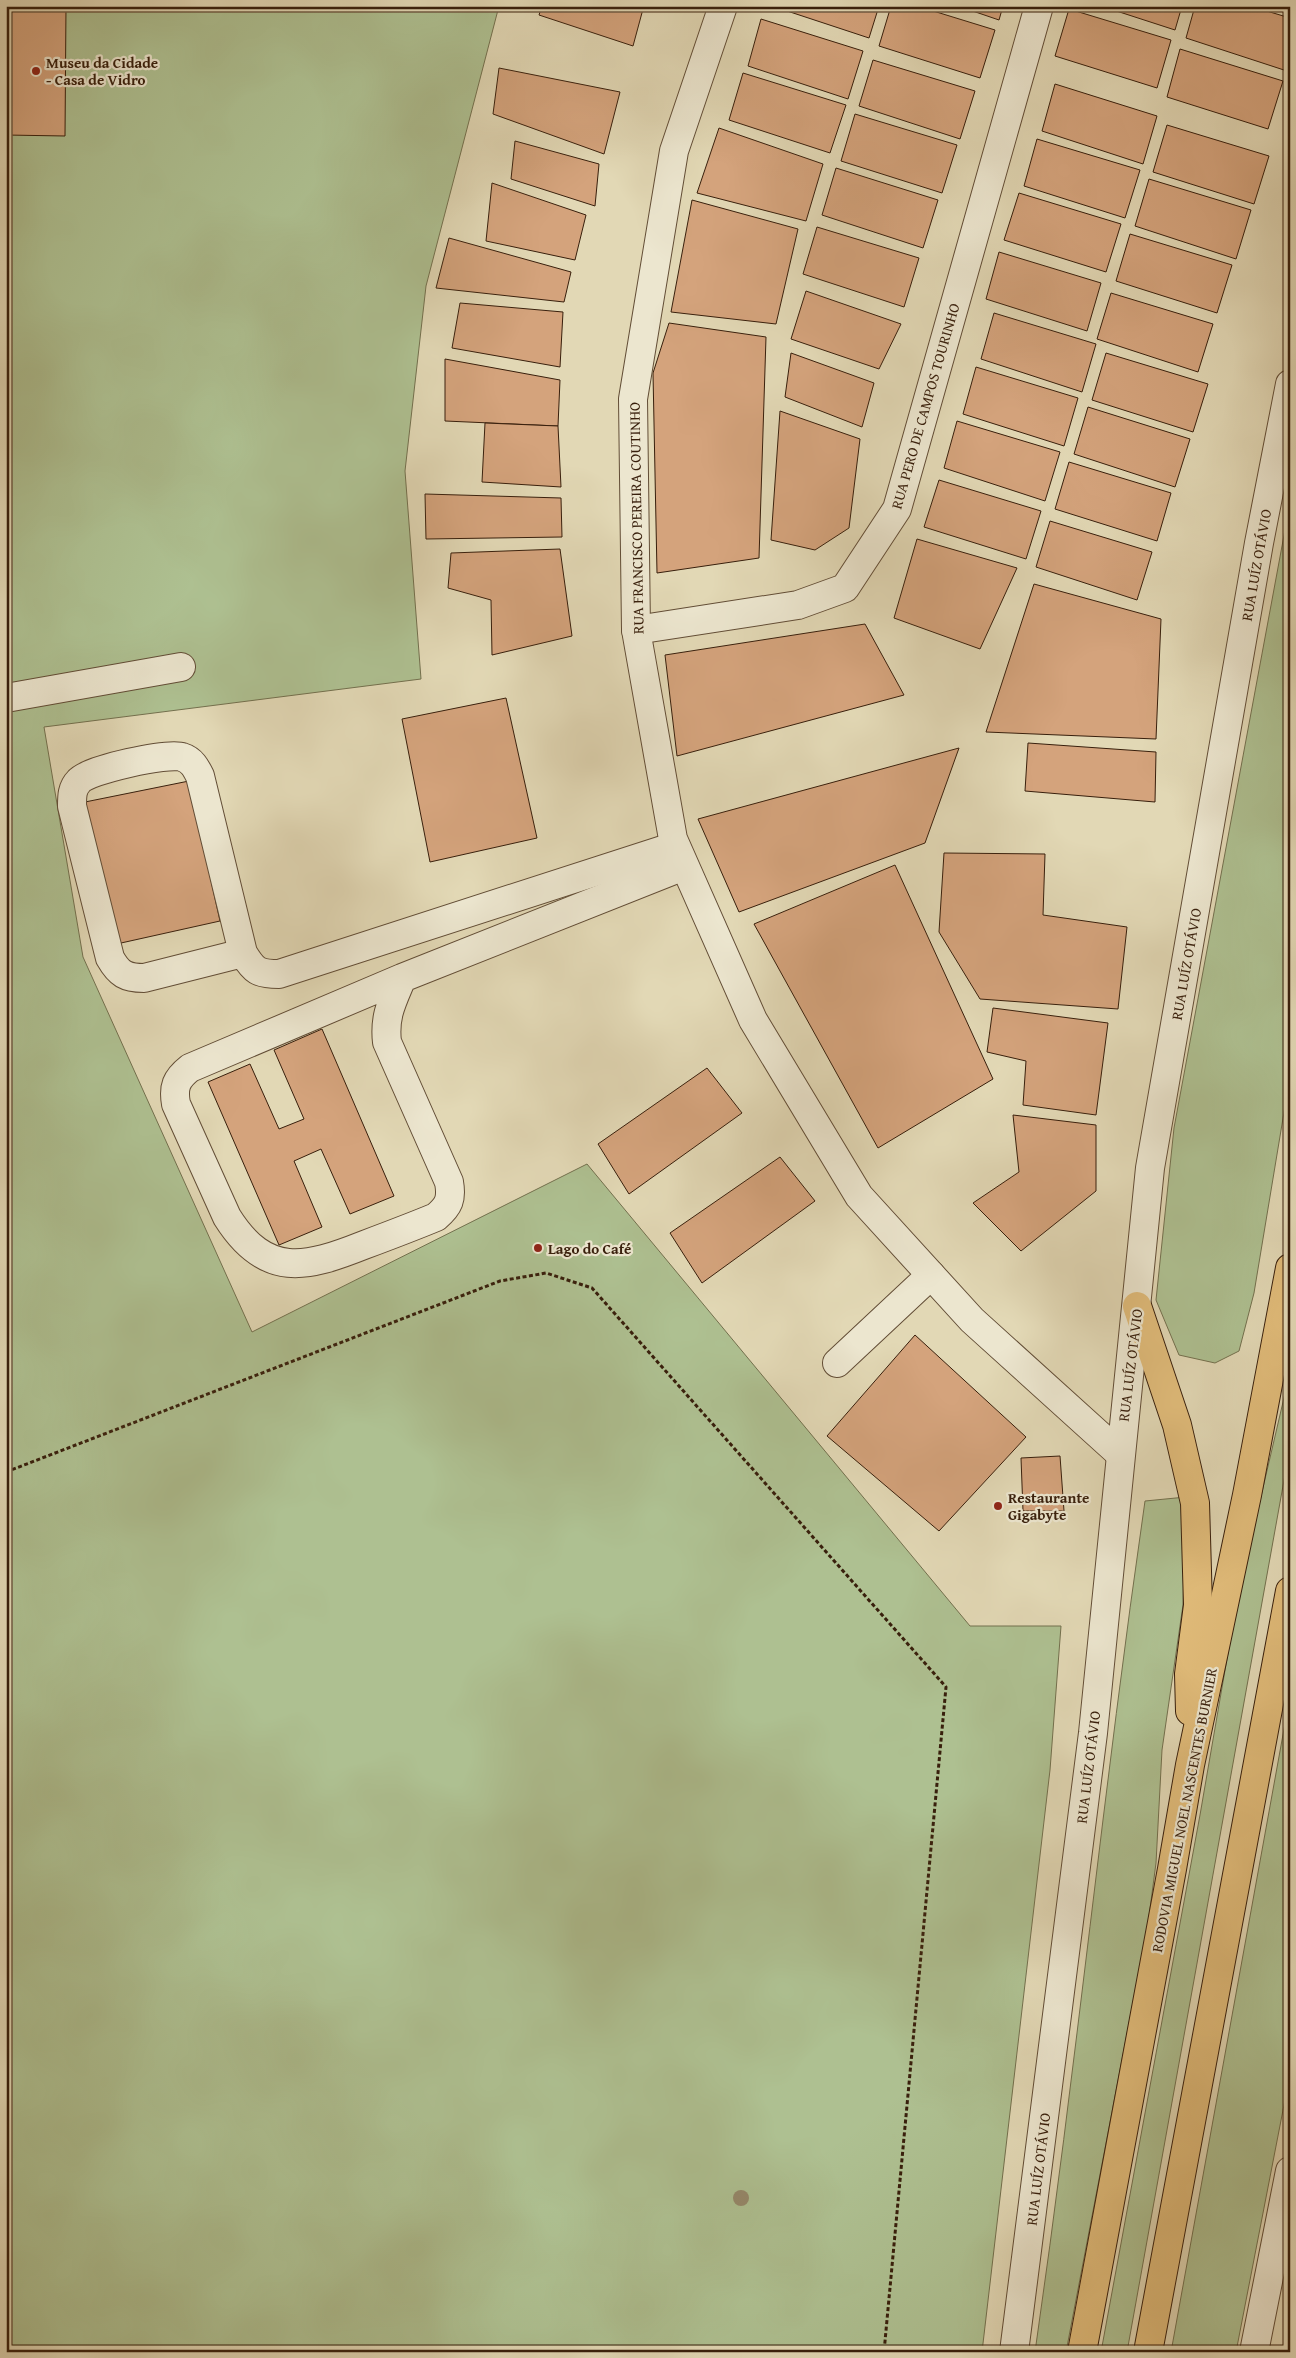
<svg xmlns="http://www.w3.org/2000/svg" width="1296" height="2358" font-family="'Gentium Book Plus',serif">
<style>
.green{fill:#aec091;stroke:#73704e}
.building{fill:#d4a37c;stroke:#381f0c}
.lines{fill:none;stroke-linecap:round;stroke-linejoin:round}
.minor-casing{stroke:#624d36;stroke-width:30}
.highway-casing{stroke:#381f0c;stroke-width:30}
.path{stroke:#381f0c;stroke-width:3;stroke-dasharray:4 2.5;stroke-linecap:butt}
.minor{stroke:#ece6cf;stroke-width:28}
.highway{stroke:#e1bc7a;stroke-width:28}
.tree{fill:#95886a}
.poi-dot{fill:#8f2418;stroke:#ece6cf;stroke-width:2}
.labels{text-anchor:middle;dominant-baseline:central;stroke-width:4.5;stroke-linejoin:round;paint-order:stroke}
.poi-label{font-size:15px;font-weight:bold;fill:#381f0c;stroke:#ece6cf;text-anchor:start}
.street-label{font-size:15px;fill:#381f0c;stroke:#ece6cf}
</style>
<rect width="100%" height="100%" fill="#e2d8b5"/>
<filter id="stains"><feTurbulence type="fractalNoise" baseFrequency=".004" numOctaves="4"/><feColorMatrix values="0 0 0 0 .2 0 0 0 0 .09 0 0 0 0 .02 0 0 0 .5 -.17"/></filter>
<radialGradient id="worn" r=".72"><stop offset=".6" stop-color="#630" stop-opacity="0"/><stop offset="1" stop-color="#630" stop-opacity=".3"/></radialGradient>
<g class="green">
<polygon points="6,6 499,6 426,286 405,471 421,679 44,727 83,957 252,1332 587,1164 970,1626 1061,1626 1050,1770 982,2352 6,2352"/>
<polygon points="1290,503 1290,1076 1254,1293 1239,1351 1215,1363 1179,1355 1156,1300 1174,1128"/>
<polygon points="1290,1372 1290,1447 1127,2352 1101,2352 1200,1815 1238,1595"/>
<path d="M 1186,1497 L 1183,1605 L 1162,1750 L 1156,1863 L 1148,1924 L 1066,2352 L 1035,2352 C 1076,2069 1104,1784 1145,1501 Z"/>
<polygon points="1290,1696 1290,2074 1236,2352 1171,2352"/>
</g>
<g class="building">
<polygon points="6,6 66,6 65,136 6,135"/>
<polygon points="542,6 637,6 643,9 633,46 539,15"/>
<polygon points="772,6 879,6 869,38"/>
<polygon points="891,6 917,6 995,30 980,78 879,46"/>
<polygon points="958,6 1003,6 999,20"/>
<polygon points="1101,6 1182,6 1175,30"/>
<polygon points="1195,6 1250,6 1290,18 1290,61 1287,71 1186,38"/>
<polygon points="1069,9 1171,40 1157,88 1055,56"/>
<polygon points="761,19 863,51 848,99 748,66"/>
<polygon points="1180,49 1283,81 1268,129 1167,97"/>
<polygon points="873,60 975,91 960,139 859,106"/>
<polygon points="499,68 620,92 604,154 493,114"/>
<polygon points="743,73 846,105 830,153 729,120"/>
<polygon points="1055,84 1157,116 1143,164 1042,131"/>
<polygon points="855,114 957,145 942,193 841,161"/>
<polygon points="1167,125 1269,156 1254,204 1153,172"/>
<polygon points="719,128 823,164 806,221 697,193"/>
<polygon points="1037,139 1140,170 1125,218 1024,186"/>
<polygon points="515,141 599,164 595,206 511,179"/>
<polygon points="836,168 938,200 923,248 822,215"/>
<polygon points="1149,179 1251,210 1236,259 1135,226"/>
<polygon points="492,183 586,215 575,260 486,241"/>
<polygon points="1019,193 1121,224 1106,272 1004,240"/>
<polygon points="692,200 798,229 776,324 671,312"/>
<polygon points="817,227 919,258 904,307 803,274"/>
<polygon points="1130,234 1232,265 1217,313 1116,281"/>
<polygon points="449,238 571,272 564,302 436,288"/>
<polygon points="999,252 1101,283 1087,331 986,299"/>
<polygon points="806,291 901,324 879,369 791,339"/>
<polygon points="1111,293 1213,324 1198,372 1097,339"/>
<polygon points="460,303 563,312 560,367 452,348"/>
<polygon points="994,313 1096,344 1082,392 981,359"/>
<polygon points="669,323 766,337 759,558 657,573 653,373"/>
<polygon points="791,353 874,383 862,427 785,397"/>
<polygon points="1106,353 1208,384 1193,432 1092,400"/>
<polygon points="445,359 560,380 558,426 445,421"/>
<polygon points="976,367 1078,398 1064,446 963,414"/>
<polygon points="1088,407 1190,439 1175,487 1074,454"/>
<polygon points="780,411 860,439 849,528 815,550 771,540"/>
<polygon points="957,421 1060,452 1045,501 944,468"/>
<polygon points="485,423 558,426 561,487 482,482"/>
<polygon points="1069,462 1171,493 1157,541 1055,509"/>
<polygon points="939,480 1041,511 1026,559 924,527"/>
<polygon points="425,494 561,498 562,537 426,539"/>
<polygon points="1050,521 1152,552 1137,600 1036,567"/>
<polygon points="917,539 1017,568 980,649 894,618"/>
<polygon points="560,549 572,636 492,655 491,600 448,588 451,553"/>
<polygon points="1034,584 1161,619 1156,739 986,732"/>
<polygon points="865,624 904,695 677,756 665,655"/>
<polygon points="506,698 537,838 430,862 402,719"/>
<polygon points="1028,743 1156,752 1155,802 1025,791"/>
<polygon points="959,748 925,843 739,912 698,819"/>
<polygon points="189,781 220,921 112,945 85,802"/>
<polygon points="944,853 1045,854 1043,915 1127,927 1118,1009 980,999 939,932"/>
<polygon points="895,865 993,1079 878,1148 754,924"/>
<polygon points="993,1008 1108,1023 1096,1115 1023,1105 1026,1061 987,1052"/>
<polygon points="322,1029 394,1196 350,1214 321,1149 294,1161 322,1227 279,1245 208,1082 250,1064 279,1129 304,1119 274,1050"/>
<polygon points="707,1068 742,1113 629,1194 598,1144"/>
<polygon points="1013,1115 1096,1125 1096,1191 1021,1251 973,1203 1019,1172"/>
<polygon points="780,1157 815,1201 702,1283 670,1233"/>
<polygon points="915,1335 1026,1437 939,1531 827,1436"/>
<polygon points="1060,1456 1064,1511 1023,1511 1021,1458"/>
</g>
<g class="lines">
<g class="minor-casing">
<g id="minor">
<polyline points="723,6 674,151 633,399 636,630 673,839 753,1020 859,1196 972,1320 1119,1453"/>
<polyline points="636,630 798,605 845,588 897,509 1039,6"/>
<polyline points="6,698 181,667"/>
<path d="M 243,953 L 200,776 C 196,768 192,760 182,757 C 169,752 87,770 79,781 C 72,788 72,796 72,806 L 110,958 C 119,974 126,978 144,978 L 243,953 C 254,971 258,974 279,974 L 675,846"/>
<path d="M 402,978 C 392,1002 384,1016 387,1042 L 449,1182 C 452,1199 449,1206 436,1217 C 412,1227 388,1236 364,1245 C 306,1268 266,1279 227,1217 L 176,1104 C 173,1087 176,1079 190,1068 L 402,978 L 684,866"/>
<polyline points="837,1363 931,1275"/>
<polyline points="1014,2352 1093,1733 1150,1168 1259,543 1290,384"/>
<polyline points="1254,2352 1290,2171"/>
</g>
</g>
<g class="highway-casing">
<g id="highway">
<polyline points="1137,1306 1177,1425 1195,1503 1198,1605 1189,1674 1190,1711"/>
<polyline points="1082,2352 1172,1869 1190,1765 1247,1495 1290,1268"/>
<polyline points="1148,2352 1290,1591"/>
</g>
</g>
<polyline class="path" points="6,1472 500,1281 546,1273 592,1288 946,1687 884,2352"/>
<use href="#minor" class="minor"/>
<use href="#highway" class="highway"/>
</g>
<circle class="tree" cx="741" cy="2198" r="8"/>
<g class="poi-dot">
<circle cx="36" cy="71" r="5"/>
<circle cx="538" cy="1248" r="5"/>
<circle cx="998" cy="1506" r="5"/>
</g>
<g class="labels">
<g class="poi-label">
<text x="46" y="62">Museu da Cidade<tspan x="46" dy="17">- Casa de Vidro</tspan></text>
<text x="548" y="1248">Lago do Café</text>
<text x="1008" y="1497">Restaurante<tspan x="1008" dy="17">Gigabyte</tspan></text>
</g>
<g class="street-label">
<text transform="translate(925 406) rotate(-74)">RUA PERO DE CAMPOS TOURINHO</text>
<text transform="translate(636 518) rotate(-91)">RUA FRANCISCO PEREIRA COUTINHO</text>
<text transform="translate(1256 565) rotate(-80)">RUA LUÍZ OTÁVIO</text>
<text transform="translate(1186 964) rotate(-80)">RUA LUÍZ OTÁVIO</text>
<text transform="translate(1130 1365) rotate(-83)">RUA LUÍZ OTÁVIO</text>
<text transform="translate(1088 1767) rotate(-83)">RUA LUÍZ OTÁVIO</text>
<text transform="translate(1184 1810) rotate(-79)">RODOVIA MIGUEL NOEL NASCENTES BURNIER</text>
<text transform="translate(1038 2169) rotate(-83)">RUA LUÍZ OTÁVIO</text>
</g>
</g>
<rect width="1296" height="2358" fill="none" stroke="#e2d8b5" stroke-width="25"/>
<rect x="8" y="8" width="1281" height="2343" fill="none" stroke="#381f0c" stroke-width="2.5"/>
<rect x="12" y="12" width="1271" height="2333" fill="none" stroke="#381f0c"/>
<rect width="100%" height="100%" filter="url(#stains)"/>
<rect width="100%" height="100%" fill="url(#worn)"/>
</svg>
